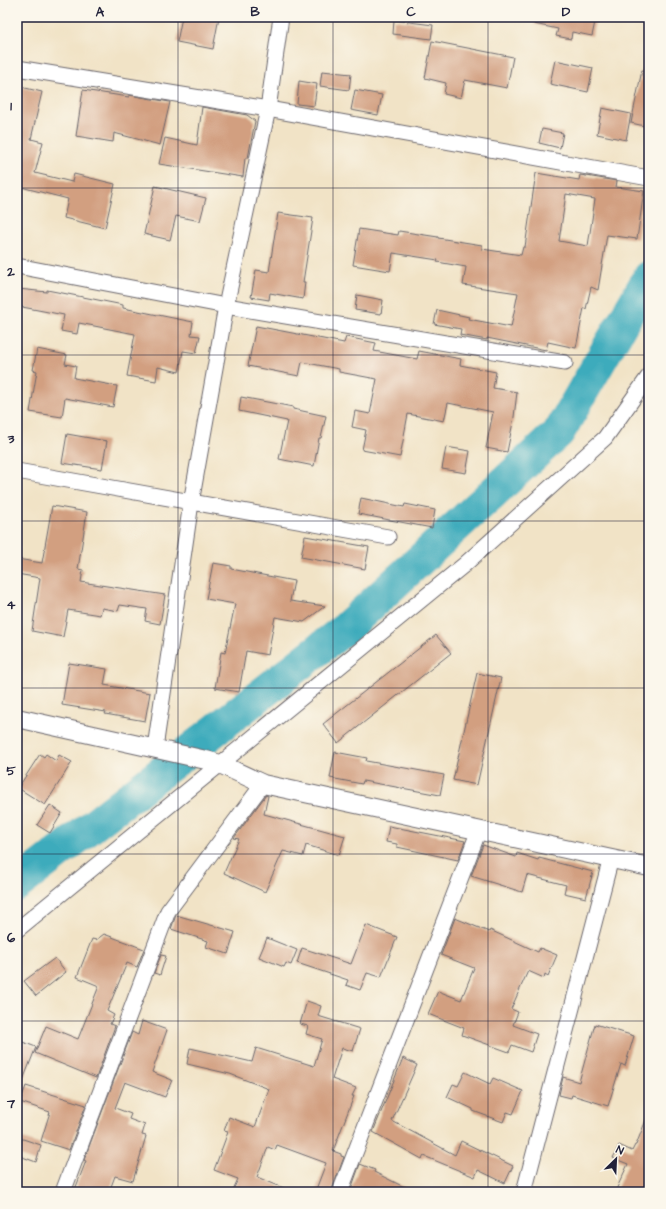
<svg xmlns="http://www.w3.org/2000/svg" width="666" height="1209" font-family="'Architects Daughter',sans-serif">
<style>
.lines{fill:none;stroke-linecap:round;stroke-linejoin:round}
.river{stroke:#3dabbc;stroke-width:33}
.building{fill:#d29f80;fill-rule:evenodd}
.minor-casing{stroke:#6a666c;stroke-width:17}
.tertiary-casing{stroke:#6a666c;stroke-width:20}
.minor{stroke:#fff;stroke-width:15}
.tertiary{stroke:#fff;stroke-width:18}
.grid{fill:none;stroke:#22223b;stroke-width:1;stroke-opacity:0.55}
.neatline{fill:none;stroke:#22223b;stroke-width:1.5}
.grid-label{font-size:13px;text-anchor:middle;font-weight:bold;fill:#22223b}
</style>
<rect width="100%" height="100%" fill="#fbf7ec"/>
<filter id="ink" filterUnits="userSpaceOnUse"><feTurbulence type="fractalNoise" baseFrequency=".025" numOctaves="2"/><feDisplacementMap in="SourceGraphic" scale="8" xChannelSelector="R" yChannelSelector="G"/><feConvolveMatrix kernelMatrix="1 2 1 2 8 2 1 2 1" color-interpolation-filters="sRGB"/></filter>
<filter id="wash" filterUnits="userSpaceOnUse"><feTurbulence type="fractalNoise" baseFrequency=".012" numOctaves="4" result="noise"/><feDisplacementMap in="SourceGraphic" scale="16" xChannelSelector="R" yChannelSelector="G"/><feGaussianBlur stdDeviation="0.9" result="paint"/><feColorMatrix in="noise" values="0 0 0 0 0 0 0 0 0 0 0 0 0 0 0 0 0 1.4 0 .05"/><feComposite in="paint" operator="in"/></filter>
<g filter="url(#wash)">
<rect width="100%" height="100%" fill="#f1e3c6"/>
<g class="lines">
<polyline class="river" points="17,885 346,628 559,432 649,277"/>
</g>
<g id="blocks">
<g class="building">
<polygon points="182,17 219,17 213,49 177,42"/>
<polygon points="535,17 596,17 592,36 572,32 571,39 556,36 558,29 534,24"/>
<polygon points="394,20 433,25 431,39 393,34"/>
<polygon points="432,41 513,57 507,88 465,80 461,98 444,94 446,83 425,78"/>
<polygon points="555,60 593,68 588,92 550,84"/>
<polygon points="642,70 649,71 649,127 631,123"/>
<polygon points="322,71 351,74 349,90 320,86"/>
<polygon points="299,81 317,84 314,106 297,104"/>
<polygon points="17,86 42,92 31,139 43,142 35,173 72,182 74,174 115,184 105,228 64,218 68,199 17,186"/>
<polygon points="83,90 129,97 129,95 170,102 160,145 114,133 113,142 76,136"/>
<polygon points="355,90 382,95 378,115 351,110"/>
<polygon points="202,107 247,115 255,121 248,158 245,158 243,177 159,164 165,138 197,145"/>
<polygon points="602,108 631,114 626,140 597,134"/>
<polygon points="542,129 563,133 560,148 539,143"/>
<path d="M 536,173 L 579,180 L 580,175 L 617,181 L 616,187 L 644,191 L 637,239 L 607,235 L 598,290 L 591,287 L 586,309 L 584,308 L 576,348 L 548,342 L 546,350 L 487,338 L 487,340 L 460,335 L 461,329 L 434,324 L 437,310 L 469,317 L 468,319 L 511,327 L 518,293 L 463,285 L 466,267 L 437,262 L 438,260 L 393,253 L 390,271 L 353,265 L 359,229 L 398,235 L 399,231 L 438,237 L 438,238 L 482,245 L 482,249 L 521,255 L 523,247 L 525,247 ZM 566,194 L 595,199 L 588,246 L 559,241 Z"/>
<polygon points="155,186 206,198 200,221 176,216 170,240 144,234"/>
<polygon points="278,213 313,218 303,282 305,282 303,299 270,293 269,300 251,297 256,270 269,272"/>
<polygon points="18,289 47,292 47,290 88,298 123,305 123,308 193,322 191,335 200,336 196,353 183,351 179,372 158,367 156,381 127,376 135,334 79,323 77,334 61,331 64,315 17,306"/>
<polygon points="357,295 383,300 381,314 355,310"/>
<polygon points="256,326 344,343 346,337 376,343 374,351 417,359 419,351 461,359 460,365 496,372 493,388 517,392 514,417 507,452 486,448 493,412 448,403 444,421 408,414 400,457 362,450 366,430 352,427 355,411 370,414 377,379 339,372 339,369 302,362 299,376 248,366"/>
<polygon points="37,349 67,355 65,364 76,366 74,378 117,386 113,407 65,398 62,417 30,412 37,371 33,370"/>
<polygon points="241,397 293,407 293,409 326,416 321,438 319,438 314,466 279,459 287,421 239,411"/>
<polygon points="67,434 107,441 102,469 62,463"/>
<polygon points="446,447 470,451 466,473 442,469"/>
<polygon points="361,498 404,507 405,504 435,510 432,528 358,514"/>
<polygon points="52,506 87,512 78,569 83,570 81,582 165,595 160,624 145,621 147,609 120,605 118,611 102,608 100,615 68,610 63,637 32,631 40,578 17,574 17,559 42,563"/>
<polygon points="305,536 369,547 365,569 301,557"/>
<polygon points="213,563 231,566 231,569 294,581 290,601 325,606 304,622 275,617 268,655 246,651 239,692 215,688 221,652 225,653 235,604 206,599"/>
<polygon points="436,635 451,653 338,743 323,724"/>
<polygon points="69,663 107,669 104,685 150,693 145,721 105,714 106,712 62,705"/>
<polygon points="477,673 501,678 477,785 453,780"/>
<polygon points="335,752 367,758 366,761 444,775 440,795 363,781 362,784 330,778"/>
<polygon points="40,754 44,757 46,754 56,761 59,755 72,762 45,805 18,788"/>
<polygon points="266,795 268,796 264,814 345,836 339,855 306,845 303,856 283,851 265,892 224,873 239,839 234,838"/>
<polygon points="50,805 62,813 50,833 37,825"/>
<polygon points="389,826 465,841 458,860 397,847 397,844 386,842"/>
<polygon points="483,845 516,857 517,853 538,860 539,858 593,872 586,898 564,893 566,885 527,875 522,892 471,876"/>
<polygon points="176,915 235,932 228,954 206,947 208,941 171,929"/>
<polygon points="455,918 489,932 490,930 538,952 540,948 557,955 548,976 545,974 544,978 528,971 511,1009 518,1012 513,1025 537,1034 531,1052 512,1045 509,1052 462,1035 464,1028 428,1014 438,991 461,1000 474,968 441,955"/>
<polygon points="366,925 397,937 381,977 367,973 360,990 346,985 348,980 297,963 302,948 351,964"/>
<polygon points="104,934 144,949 137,967 127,963 107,1011 114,1015 110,1024 115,1026 96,1078 35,1053 46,1026 78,1039 99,986 77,977 92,939 96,940"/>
<polygon points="267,938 297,950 291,965 286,963 284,967 259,957"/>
<polygon points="161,955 166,956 160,975 154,973"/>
<polygon points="55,958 66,972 36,996 24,981"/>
<polygon points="307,1001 321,1006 318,1016 360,1029 353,1051 342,1048 332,1079 356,1088 352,1096 354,1096 333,1151 341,1154 341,1156 344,1157 331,1192 315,1192 326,1163 277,1145 275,1150 268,1147 257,1177 293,1192 232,1192 238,1179 214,1170 228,1132 224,1131 229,1117 255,1127 269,1089 230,1074 187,1064 190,1048 252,1062 256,1048 314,1066 322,1039 306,1034 308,1026 300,1024"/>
<polygon points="142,1021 167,1030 152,1072 172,1080 165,1097 125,1082 115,1108 131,1114 129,1119 145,1125 142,1135 146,1136 133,1181 115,1176 109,1192 74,1192 86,1161 84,1160 132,1032 138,1035"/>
<polygon points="595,1024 634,1036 625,1066 621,1064 608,1106 572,1095 571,1098 559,1095 563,1077 579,1082"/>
<polygon points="17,1040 36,1047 18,1093 17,1093"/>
<polygon points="403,1058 417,1065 392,1121 455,1155 461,1141 513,1166 505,1183 478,1170 475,1177 424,1156 422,1159 373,1132"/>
<polygon points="465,1072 490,1084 493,1078 523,1091 513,1114 507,1112 503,1122 473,1111 473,1109 447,1097 453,1084 458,1086"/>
<polygon points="26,1086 86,1105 69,1150 41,1141 50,1112 20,1102"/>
<polygon points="648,1115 649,1192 615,1192 628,1164 613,1158 619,1145 632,1151 635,1145 636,1145"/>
<polygon points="17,1137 41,1145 36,1162 17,1155"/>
<polygon points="360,1164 375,1170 374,1172 414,1192 350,1192"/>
</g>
</g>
</g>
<g filter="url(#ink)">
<use href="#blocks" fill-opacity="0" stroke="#6a666c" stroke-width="1"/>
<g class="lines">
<g class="minor-casing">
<g id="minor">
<polyline points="17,68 268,109 649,178"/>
<polyline points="17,266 226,306 565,363"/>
<polyline points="17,471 388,537"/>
<polyline points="155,748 191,503 226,306 268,109 281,17"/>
<polyline points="17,930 464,565 605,438 649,376"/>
<polyline points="63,1192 168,911 263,784"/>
<polyline points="340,1192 479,830"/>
<polyline points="524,1192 611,858"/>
</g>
</g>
<g class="tertiary-casing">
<polyline id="tertiary" points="17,718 206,760 220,764 263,784 649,867"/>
</g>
<use href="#minor" class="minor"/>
<use href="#tertiary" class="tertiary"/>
</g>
</g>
<path class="grid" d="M 178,17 L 178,1192M 333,17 L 333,1192M 488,17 L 488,1192M 17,188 L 649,188M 17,355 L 649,355M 17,521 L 649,521M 17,688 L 649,688M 17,854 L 649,854M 17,1021 L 649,1021"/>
<rect width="666" height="1209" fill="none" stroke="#fbf7ec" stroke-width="44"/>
<g transform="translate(616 1159) rotate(24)" stroke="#fbf7ec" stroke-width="3" paint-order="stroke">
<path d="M0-3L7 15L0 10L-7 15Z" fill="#22223b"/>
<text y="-6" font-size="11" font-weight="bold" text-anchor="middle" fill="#22223b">N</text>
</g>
<rect x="22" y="22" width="622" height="1165" class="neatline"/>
<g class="grid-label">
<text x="100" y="16">A</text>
<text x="255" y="16">B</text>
<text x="411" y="16">C</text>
<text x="566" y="16">D</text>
<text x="11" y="110">1</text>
<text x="11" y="276">2</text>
<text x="11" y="443">3</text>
<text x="11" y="609">4</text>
<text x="11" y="775">5</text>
<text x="11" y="942">6</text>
<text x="11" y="1108">7</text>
</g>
</svg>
